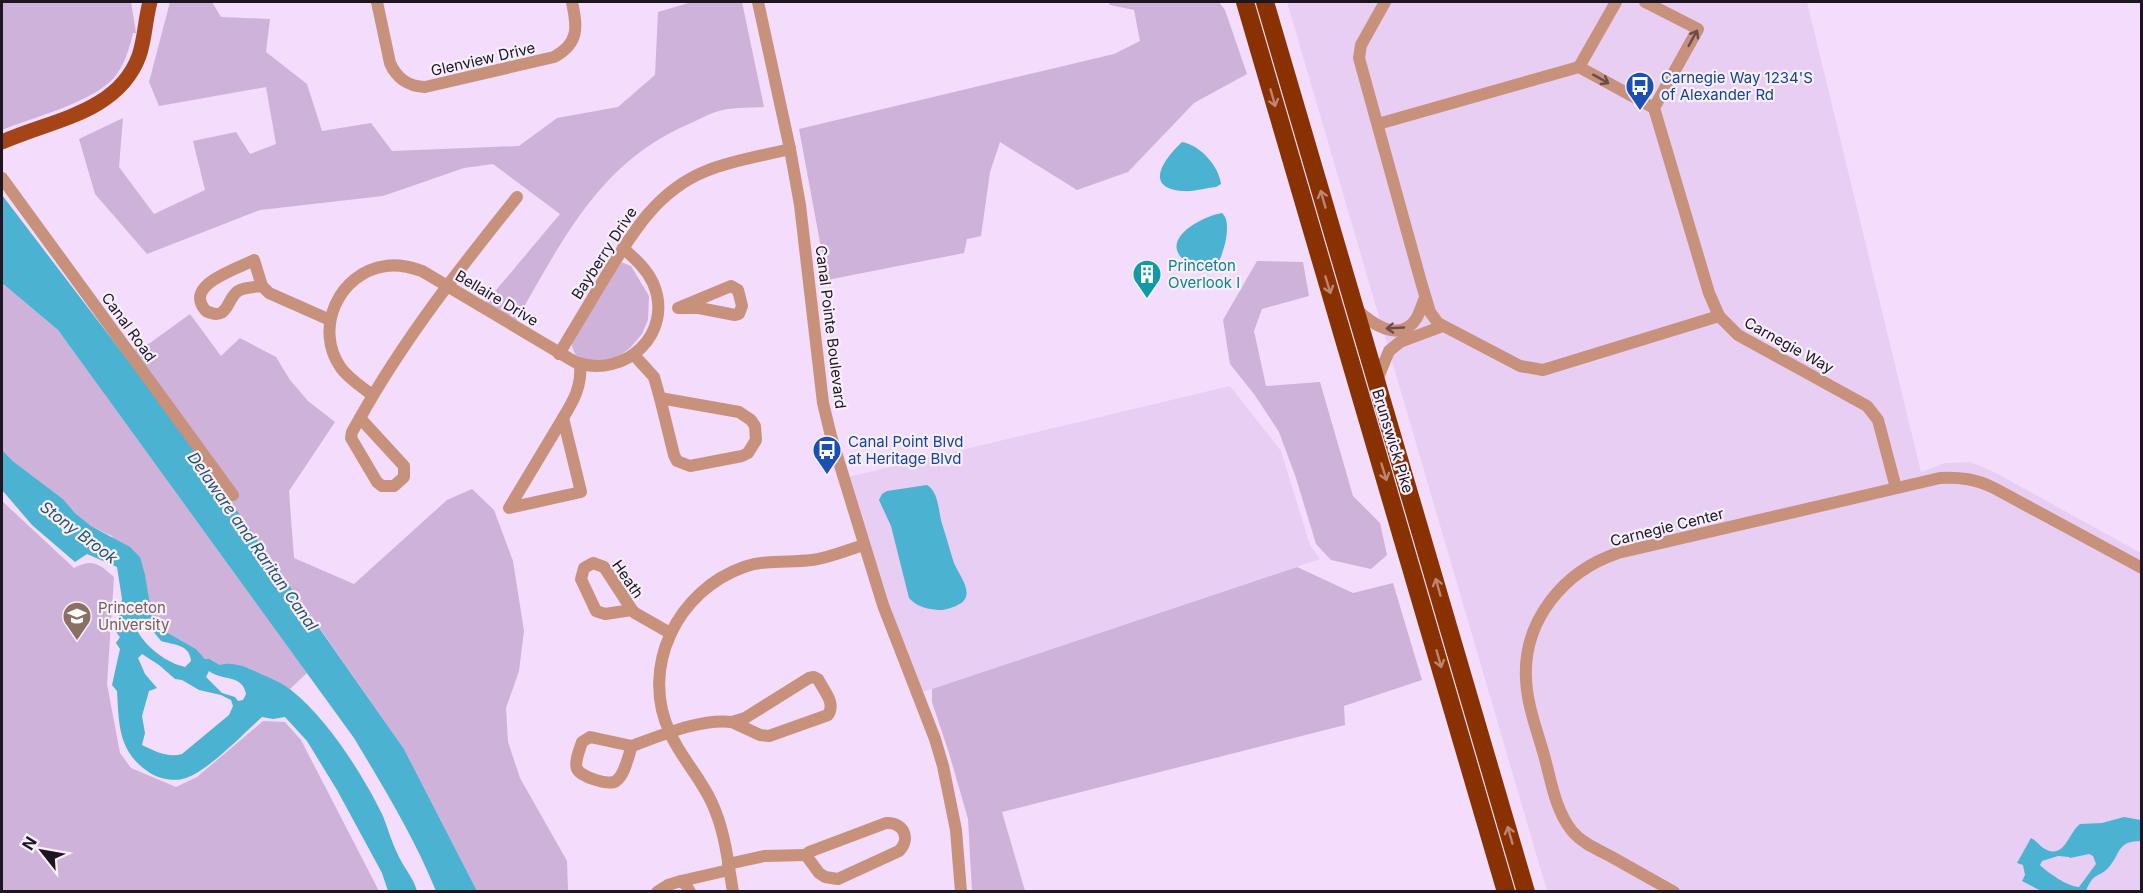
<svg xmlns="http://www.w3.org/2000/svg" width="2143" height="893" font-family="Inter,sans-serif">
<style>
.built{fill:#e9cef4}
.green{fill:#cfb2da}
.water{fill:#4bb2d1;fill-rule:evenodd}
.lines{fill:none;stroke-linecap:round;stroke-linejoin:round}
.minor{stroke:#c8917b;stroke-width:12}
.major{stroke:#a54417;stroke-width:15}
.highway{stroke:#8a3101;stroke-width:18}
.oneway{stroke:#6a4d49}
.oneway2{stroke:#bc8672}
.labels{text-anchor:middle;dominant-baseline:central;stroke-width:4.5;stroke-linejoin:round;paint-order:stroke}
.street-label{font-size:15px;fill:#1d1520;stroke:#f8effc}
.transit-label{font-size:15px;fill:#164399;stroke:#f8effc;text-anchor:start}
.culture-label{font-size:15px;fill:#0d838f;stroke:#f8effc;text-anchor:start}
.education-label{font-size:15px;fill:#785e54;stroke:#f8effc;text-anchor:start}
.water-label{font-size:16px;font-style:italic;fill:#285462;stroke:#f8effc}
</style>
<rect width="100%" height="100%" fill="#f3dcfc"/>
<g class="built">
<polygon points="1287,2 1807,2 1921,472 1945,463 1970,462 1992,471 2141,553 2141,891 1547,891"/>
<polygon points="1230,386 1281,451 1310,545 1320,559 917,694 844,478"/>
</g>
<g class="green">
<path d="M 2,2 L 131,2 L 136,33 L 133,33 C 129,50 124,67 112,80 C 87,104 34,117 2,130 Z"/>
<path d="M 170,2 L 212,2 L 221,17 L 270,19 L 266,52 L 307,84 L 322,131 L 371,123 L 392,151 L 519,146 L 557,118 L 618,107 L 655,75 L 658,12 L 692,2 L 742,2 L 764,107 C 751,108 736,107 723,110 C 712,112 700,119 689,124 C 598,162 560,245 513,326 L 482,307 L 560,214 L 493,164 L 464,168 L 383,196 L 260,210 L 147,254 L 95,194 L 79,139 L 123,118 L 119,167 L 154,214 L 205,190 L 193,141 L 236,132 L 250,154 L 276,144 L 266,87 L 159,106 L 149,82 Z"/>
<polygon points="1108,2 1219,2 1225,10 1247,74 1194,103 1128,172 1077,190 1000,142 990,172 981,236 967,239 964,253 827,280 799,129 1114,54 1140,41 1134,10 1110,5"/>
<polygon points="1257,261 1303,262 1309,296 1262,309 1254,331 1266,386 1320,382 1353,496 1380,523 1387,555 1371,569 1331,560 1316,544 1296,478 1279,432 1254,394 1230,364 1223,320"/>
<polygon points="621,262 631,266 649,296 648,320 642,334 630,348 613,361 589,361 576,356 572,347 572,341"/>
<polygon points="2,283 58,330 307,673 290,689 249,668 220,665 211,659 205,659 196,649 161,629 152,617 148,598 112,536 91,526 75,513 63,499 14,462 2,450"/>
<polygon points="190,314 221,356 240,338 276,357 290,380 308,401 335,422 289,491 294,558 354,584 447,500 472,489 494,510 513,561 524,631 519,671 506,708 508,742 520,778 567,861 568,891 477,891 404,749 305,607 123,355 150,343"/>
<path d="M 2,501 L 74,568 C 93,558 99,564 114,577 L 107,684 L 120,753 L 131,768 L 176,787 L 197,777 L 263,721 L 285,722 L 301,740 L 379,891 L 2,891 Z"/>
<polygon points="1297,567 1353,593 1393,583 1422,680 1344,706 1345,725 1002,812 1025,891 972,891 968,819 949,753 932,702 932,689"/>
</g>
<g class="water">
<path d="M 1182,142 C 1200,145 1219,166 1221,184 L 1216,187 C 1205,188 1193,192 1183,191 C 1142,188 1165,158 1182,142 Z"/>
<path d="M 2,195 L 169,414 L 404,749 L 477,891 L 436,891 C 414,837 384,788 354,738 L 58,330 L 2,283 Z"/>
<path d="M 1222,213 C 1234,223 1222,261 1213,271 C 1205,273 1198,269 1191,265 C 1153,243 1199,217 1222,213 Z"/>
<path d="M 2,450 L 14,462 L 63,499 L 75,513 L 91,526 L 130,547 L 140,557 L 145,575 L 152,617 L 161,629 L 196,649 L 205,659 L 210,659 L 220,665 C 232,661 247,667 259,673 C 270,678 282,683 291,690 C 327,718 363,775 383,816 C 388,829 392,843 398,855 C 404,868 413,877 417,891 L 388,891 L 382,873 L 337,790 L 307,741 L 285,717 L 273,719 L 262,717 C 243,734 209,770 186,778 C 174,782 160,779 150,773 C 118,752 119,725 117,691 L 112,685 L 120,649 L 116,643 L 120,637 L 116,632 L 122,599 L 117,567 L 87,554 L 75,562 L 32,525 L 2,490 ZM 145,621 L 161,641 C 173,645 190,644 191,661 L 185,667 C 167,663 147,648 138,632 L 140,625 ZM 142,654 L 159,665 L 175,679 L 182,680 L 199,690 L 221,695 L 231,700 L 233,706 L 229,715 L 182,754 C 168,758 154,751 142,745 L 145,733 L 142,716 L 149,691 L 157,688 L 145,674 L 138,658 ZM 209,671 C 221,681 243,674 246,694 L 243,700 L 238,701 L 235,697 L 222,693 L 206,677 Z"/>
<path d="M 927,485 C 940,493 938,514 943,527 C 947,539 950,551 954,563 C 960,577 978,597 956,606 C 950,608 946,610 939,610 C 927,609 917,607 909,598 L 891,526 L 879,500 L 882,494 L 887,491 Z"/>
<path d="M 2124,817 L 2141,820 L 2141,841 C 2117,841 2121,853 2109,867 C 2098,879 2094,871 2086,891 L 2041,891 L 2022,881 L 2025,875 L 2023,865 L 2017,863 L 2031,838 C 2037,841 2040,847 2047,850 C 2065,858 2069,832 2080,824 L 2102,823 ZM 2089,854 L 2093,856 L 2096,864 L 2079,887 C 2068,887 2047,872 2040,865 L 2042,861 L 2058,856 L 2069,857 L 2070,858 Z"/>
</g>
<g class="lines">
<g class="minor">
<path d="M 377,2 L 390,63 C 397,79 408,86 425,87 L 554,57 C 580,43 577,26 572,2"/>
<polyline points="758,2 790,149 800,205 823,403 831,436 883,605 935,739 943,766 956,830 961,892"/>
<polyline points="1385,2 1361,45 1359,58 1421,282 1430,312 1438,323 1520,366 1543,370 1719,316"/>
<polyline points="1616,2 1579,67 1654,108"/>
<polyline points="1645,2 1698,29 1654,108"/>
<polyline points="1654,108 1709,293 1719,316 1738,335 1867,406 1878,420 1896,488"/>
<polyline points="1378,124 1579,67"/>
<polyline points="2,178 233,495"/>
<path d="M 254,260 L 262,286 C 255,287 244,287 238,291 C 226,299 229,322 206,311 C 182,285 237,269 254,260 Z"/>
<polyline points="262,286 269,293 330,320"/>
<polygon points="731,286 738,290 742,306 739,314 735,315 699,308 678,308"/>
<path d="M 1356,309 C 1371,323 1399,344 1416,319 C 1420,313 1422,304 1425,298"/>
<path d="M 559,354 C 574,329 589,304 604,279 C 631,235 656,191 706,171 C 732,160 762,156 790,149"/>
<polyline points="634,355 654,377 660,398"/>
<polyline points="1377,380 1389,351 1400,342 1443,326"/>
<path d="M 372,395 C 361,386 349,379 341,368 C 313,329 339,272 386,266 C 399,264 410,267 422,271 L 575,362 C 625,380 675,333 653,283 C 646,268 634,258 623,248"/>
<polygon points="660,398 739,412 751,420 755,426 756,440 748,453 742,456 690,466 677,461 674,455"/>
<path d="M 360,418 C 404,339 460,268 517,197"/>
<polygon points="360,418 404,466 404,477 394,486 382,486 377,482 351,438 352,432"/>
<polygon points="563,418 581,492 509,508"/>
<path d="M 563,418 C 574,400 582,386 580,364"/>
<polygon points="593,563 604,567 632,610 605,614 596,611 581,579 584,568"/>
<polyline points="632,610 635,613 670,633"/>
<path d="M 814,677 L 818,679 C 824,691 836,703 828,715 L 769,736 L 760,735 L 732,722 L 745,718 L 809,678 Z"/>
<path d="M 590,737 L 632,746 C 628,756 625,775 616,781 C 609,786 581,777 577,769 C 574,762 580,749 582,742 Z"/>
<path d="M 632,746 C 660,736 701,718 732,722"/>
<path d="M 886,823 C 904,822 911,839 899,851 L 838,879 L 825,877 L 819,873 L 808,858 L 809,852 Z"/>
<polyline points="728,864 764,856 807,855"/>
<polyline points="681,881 729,870"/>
<polyline points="657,892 668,885 681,881 686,885 690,892"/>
<path d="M 733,892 C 728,862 725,831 712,803 C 701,778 681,758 670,733 C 639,667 678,590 744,567 C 767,559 789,563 812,560 C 829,558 847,550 864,545"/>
<path d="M 1674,892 C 1653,880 1631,868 1610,856 C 1597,849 1582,843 1572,831 C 1555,810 1551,780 1544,755 C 1537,730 1527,705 1526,679 C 1523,620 1564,571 1618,553 L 1940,478 C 1960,477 1976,479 1994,488 L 2142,568"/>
</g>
<path class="major" d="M 2,142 C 51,120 118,113 139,56 C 145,39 145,20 150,2"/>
<g class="highway">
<polyline points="1245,2 1506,892"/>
<polyline points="1265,2 1526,892"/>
</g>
</g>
<defs><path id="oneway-shaft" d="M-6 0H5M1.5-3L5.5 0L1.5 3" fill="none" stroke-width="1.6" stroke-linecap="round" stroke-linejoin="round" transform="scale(1.5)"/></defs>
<g class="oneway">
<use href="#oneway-shaft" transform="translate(1693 38) rotate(-61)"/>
<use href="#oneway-shaft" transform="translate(1601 79) rotate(29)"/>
<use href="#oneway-shaft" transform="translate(1395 328) rotate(177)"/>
</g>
<g class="oneway2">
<use href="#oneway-shaft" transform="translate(1273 98) rotate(74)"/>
<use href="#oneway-shaft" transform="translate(1323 199) rotate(-106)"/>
<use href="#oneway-shaft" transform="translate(1328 285) rotate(73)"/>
<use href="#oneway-shaft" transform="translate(1384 472) rotate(73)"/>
<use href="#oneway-shaft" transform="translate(1438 587) rotate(-106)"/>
<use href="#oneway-shaft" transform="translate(1439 659) rotate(74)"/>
<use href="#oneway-shaft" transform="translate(1510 835) rotate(-106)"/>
</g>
<defs>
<g id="bus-pin" transform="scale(1.5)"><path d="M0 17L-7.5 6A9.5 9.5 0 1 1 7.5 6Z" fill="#1a4fb4" stroke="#f8effc"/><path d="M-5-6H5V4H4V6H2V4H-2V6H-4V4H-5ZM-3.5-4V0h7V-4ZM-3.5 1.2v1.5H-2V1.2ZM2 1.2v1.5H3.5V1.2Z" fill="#fff"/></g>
<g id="building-pin" transform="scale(1.5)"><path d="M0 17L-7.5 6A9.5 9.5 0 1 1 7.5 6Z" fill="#0f9aa8" stroke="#f8effc"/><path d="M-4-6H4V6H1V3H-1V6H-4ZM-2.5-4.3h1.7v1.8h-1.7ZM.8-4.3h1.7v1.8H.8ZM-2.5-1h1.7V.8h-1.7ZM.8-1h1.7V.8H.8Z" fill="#fff"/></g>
<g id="university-pin" transform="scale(1.5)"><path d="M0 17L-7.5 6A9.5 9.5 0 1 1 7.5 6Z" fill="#8d6e63" stroke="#f8effc"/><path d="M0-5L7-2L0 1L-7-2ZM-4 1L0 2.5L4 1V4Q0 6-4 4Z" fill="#fff"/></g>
</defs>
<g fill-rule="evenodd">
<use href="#bus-pin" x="1640" y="86"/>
<use href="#building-pin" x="1147" y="274"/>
<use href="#bus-pin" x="827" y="450"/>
<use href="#university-pin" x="77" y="616"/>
</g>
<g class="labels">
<g class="street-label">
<text transform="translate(483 59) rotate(-13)">Glenview Drive</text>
<text transform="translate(604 253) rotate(-57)">Bayberry Drive</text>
<text transform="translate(497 298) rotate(31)">Bellaire Drive</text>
<text transform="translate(129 327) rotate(54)">Canal Road</text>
<text transform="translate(831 327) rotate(83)">Canal Pointe Boulevard</text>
<text transform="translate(1789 345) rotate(29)">Carnegie Way</text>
<text transform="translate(1393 441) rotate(73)">Brunswick Pike</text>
<text transform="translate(1667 527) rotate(-14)">Carnegie Center</text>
<text transform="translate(628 579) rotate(55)">Heath</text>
</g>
<g class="transit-label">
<text x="1661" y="77">Carnegie Way 1234'S<tspan x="1661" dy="17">of Alexander Rd</tspan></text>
<text x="848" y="441">Canal Point Blvd<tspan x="848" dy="17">at Heritage Blvd</tspan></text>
</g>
<g class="culture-label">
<text x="1168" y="265">Princeton<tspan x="1168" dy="17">Overlook I</tspan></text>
</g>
<g class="education-label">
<text x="98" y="607">Princeton<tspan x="98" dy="17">University</tspan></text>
</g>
<g class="water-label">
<text transform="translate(79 532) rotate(37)">Stony Brook</text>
<text transform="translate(253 541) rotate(55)">Delaware and Raritan Canal</text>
</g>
</g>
<rect width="2143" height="893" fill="none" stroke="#1d1520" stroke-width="6"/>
<g transform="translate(42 851) rotate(301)" stroke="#f8effc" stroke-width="4.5" paint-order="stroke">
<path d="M0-4.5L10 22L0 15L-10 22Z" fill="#1d1520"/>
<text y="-9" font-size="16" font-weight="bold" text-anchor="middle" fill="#1d1520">N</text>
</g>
</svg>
